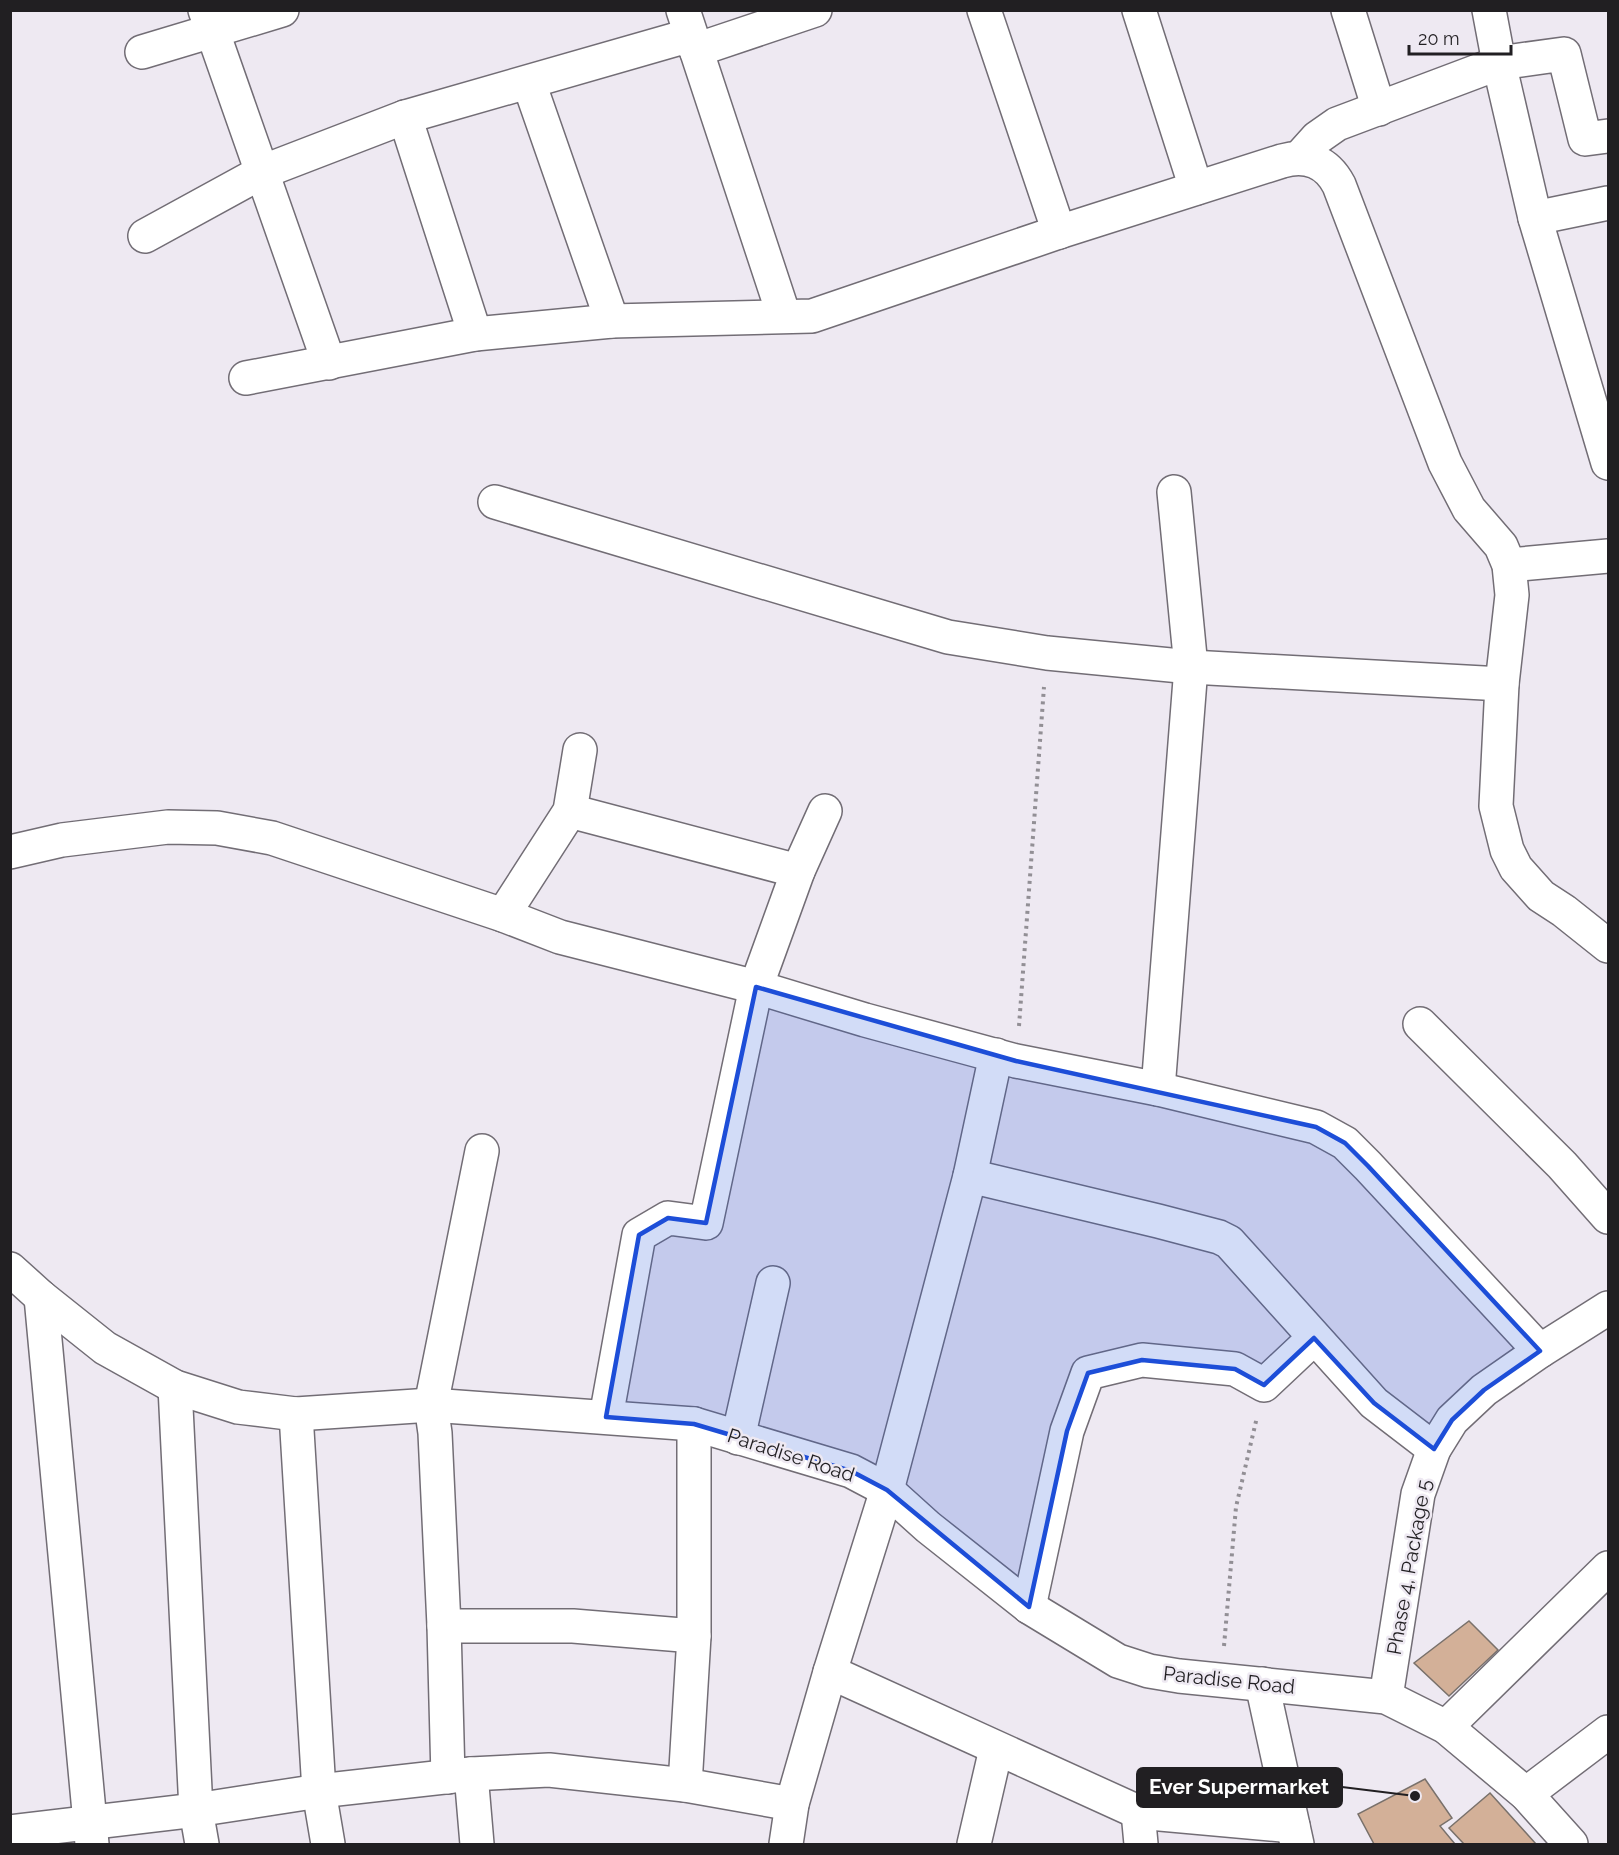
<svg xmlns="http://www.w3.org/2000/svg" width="1619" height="1855" font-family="Raleway,sans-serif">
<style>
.building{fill:#d3b098;stroke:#79716b;stroke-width:1.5}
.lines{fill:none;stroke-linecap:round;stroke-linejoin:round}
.minor-casing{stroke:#726d75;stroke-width:36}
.path{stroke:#928f95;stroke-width:4;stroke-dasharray:3 4.5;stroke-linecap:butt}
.minor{stroke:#fff;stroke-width:33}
.marked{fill:#1d4ed8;fill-opacity:0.2;stroke:#1d4ed8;stroke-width:4.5;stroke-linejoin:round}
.labels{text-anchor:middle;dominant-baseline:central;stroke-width:5;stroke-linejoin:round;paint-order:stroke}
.street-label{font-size:20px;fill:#211f22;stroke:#eee9f2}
.leader{fill:none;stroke:#211f22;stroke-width:2}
.callout-dot{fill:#211f22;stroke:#eee9f2;stroke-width:2}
.callout{fill:#211f22;stroke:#211f22;stroke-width:2}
.callout-label{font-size:21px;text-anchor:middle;font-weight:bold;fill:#fff}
</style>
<rect width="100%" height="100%" fill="#eee9f2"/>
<g class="building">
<polygon points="1469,1621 1498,1650 1449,1696 1414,1663"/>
<polygon points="1425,1779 1452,1818 1440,1826 1455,1844 1374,1844 1358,1814"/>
<polygon points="1490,1793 1536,1844 1464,1844 1449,1828"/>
</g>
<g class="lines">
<g class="minor-casing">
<g id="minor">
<polyline points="205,10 329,363"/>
<polyline points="683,10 784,316"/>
<polyline points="984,10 1059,232"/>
<polyline points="1139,10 1196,188"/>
<polyline points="1348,10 1379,109"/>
<polyline points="1489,10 1499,63 1535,218 1608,463"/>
<polyline points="696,50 815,10"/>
<polyline points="142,52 282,10"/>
<polyline points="529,83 612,321"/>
<polyline points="405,117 475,334"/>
<polyline points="1299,158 1317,138 1337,124 1499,63 1564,54 1585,139 1608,136"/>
<polyline points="1535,218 1608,203"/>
<polyline points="145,236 262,172 405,117 691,35"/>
<path d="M 246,378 L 475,334 L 612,321 L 812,316 L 1059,232 L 1282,161 C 1307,154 1327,162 1339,185 L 1445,463 L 1469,509 L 1501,546 L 1509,565 L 1512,595 L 1502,684 L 1496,806 L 1507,850 L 1516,868 L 1541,896 L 1564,911 L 1608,946"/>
<polyline points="495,502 948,637 1047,653 1191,667 1502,684"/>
<polyline points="1509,565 1608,556"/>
<polyline points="570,811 798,871"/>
<polyline points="10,852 62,840 168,827 217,828 272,838 503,915 560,937 756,987 865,1020 1016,1061 1158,1089 1316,1127 1345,1143 1368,1166 1540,1351"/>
<polyline points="503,915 570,811 580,750"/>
<polyline points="1420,1024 1562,1165 1608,1217"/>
<polyline points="1158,1089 1191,667 1174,492"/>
<polyline points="970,1176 1158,1221 1219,1237 1229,1242 1374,1403 1434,1449"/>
<polyline points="10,1269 41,1297 105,1348 175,1387 238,1407 296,1414 431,1405 694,1424 851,1471 887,1490 928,1527 1029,1607 1118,1661 1149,1671 1179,1676 1386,1697 1446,1727 1526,1794 1571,1844"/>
<polyline points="41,1297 92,1844"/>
<polyline points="175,1387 196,1810 202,1844"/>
<polyline points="296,1414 319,1791 328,1844"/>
<polyline points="606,1417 639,1235 668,1218 706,1223 756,987 798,871 825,811"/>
<polyline points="738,1438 773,1283"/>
<polyline points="1029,1607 1067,1431 1088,1373 1142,1360 1235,1369 1264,1385 1314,1338"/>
<polyline points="444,1626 573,1626 694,1636"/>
<polyline points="830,1672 1138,1812 1293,1826"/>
<polyline points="1262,1684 1297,1844"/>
<polyline points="1386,1697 1418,1494 1434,1449 1452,1420 1484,1390 1540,1351 1608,1308"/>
<polyline points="1446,1727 1608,1568"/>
<polyline points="471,1774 477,1844"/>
<polyline points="448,1777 444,1626 435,1433 431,1405 482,1151"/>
<polyline points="685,1785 694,1636 694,1424"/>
<polyline points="1526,1794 1608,1732"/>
<polyline points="1138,1812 1141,1844"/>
<polyline points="10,1832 196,1810 319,1791 471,1774 549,1770 685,1785 792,1804"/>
<polyline points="786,1844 792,1804 830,1672 887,1490 970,1176 996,1055"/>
<polyline points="974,1844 996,1749"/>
</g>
</g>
<g class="path">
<polyline points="1019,1026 1044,687"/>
<polyline points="1224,1646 1236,1507 1257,1417"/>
</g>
<use href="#minor" class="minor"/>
</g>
<path class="marked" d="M 756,987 L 1016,1061 L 1316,1127 L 1345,1143 L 1368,1166 L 1540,1351 L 1484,1390 L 1452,1420 L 1434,1449 L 1374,1403 L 1314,1338 L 1264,1385 L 1235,1369 L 1142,1360 L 1088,1373 L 1067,1431 L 1029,1607 L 887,1490 L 851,1471 L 694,1424 L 606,1417 L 639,1235 L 668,1218 L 706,1223 Z"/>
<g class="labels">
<g class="street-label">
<text transform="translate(791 1455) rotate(18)">Paradise Road</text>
<text transform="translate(1409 1567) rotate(-80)">Phase 4, Package 5</text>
<text transform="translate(1229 1680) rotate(6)">Paradise Road</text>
</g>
</g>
<path class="leader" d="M1415 1796L1342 1787"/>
<circle class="callout-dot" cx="1415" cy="1796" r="6"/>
<rect class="callout" x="1137" y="1768" width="205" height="39" rx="6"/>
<g class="callout-label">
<text x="1239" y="1794">Ever Supermarket</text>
</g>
<rect width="1619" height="1855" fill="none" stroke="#211f22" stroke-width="24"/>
<path d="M1409 45v9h102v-9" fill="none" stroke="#211f22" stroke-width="3"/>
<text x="1418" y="45" font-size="18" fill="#211f22" stroke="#eee9f2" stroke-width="4.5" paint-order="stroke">20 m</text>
</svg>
